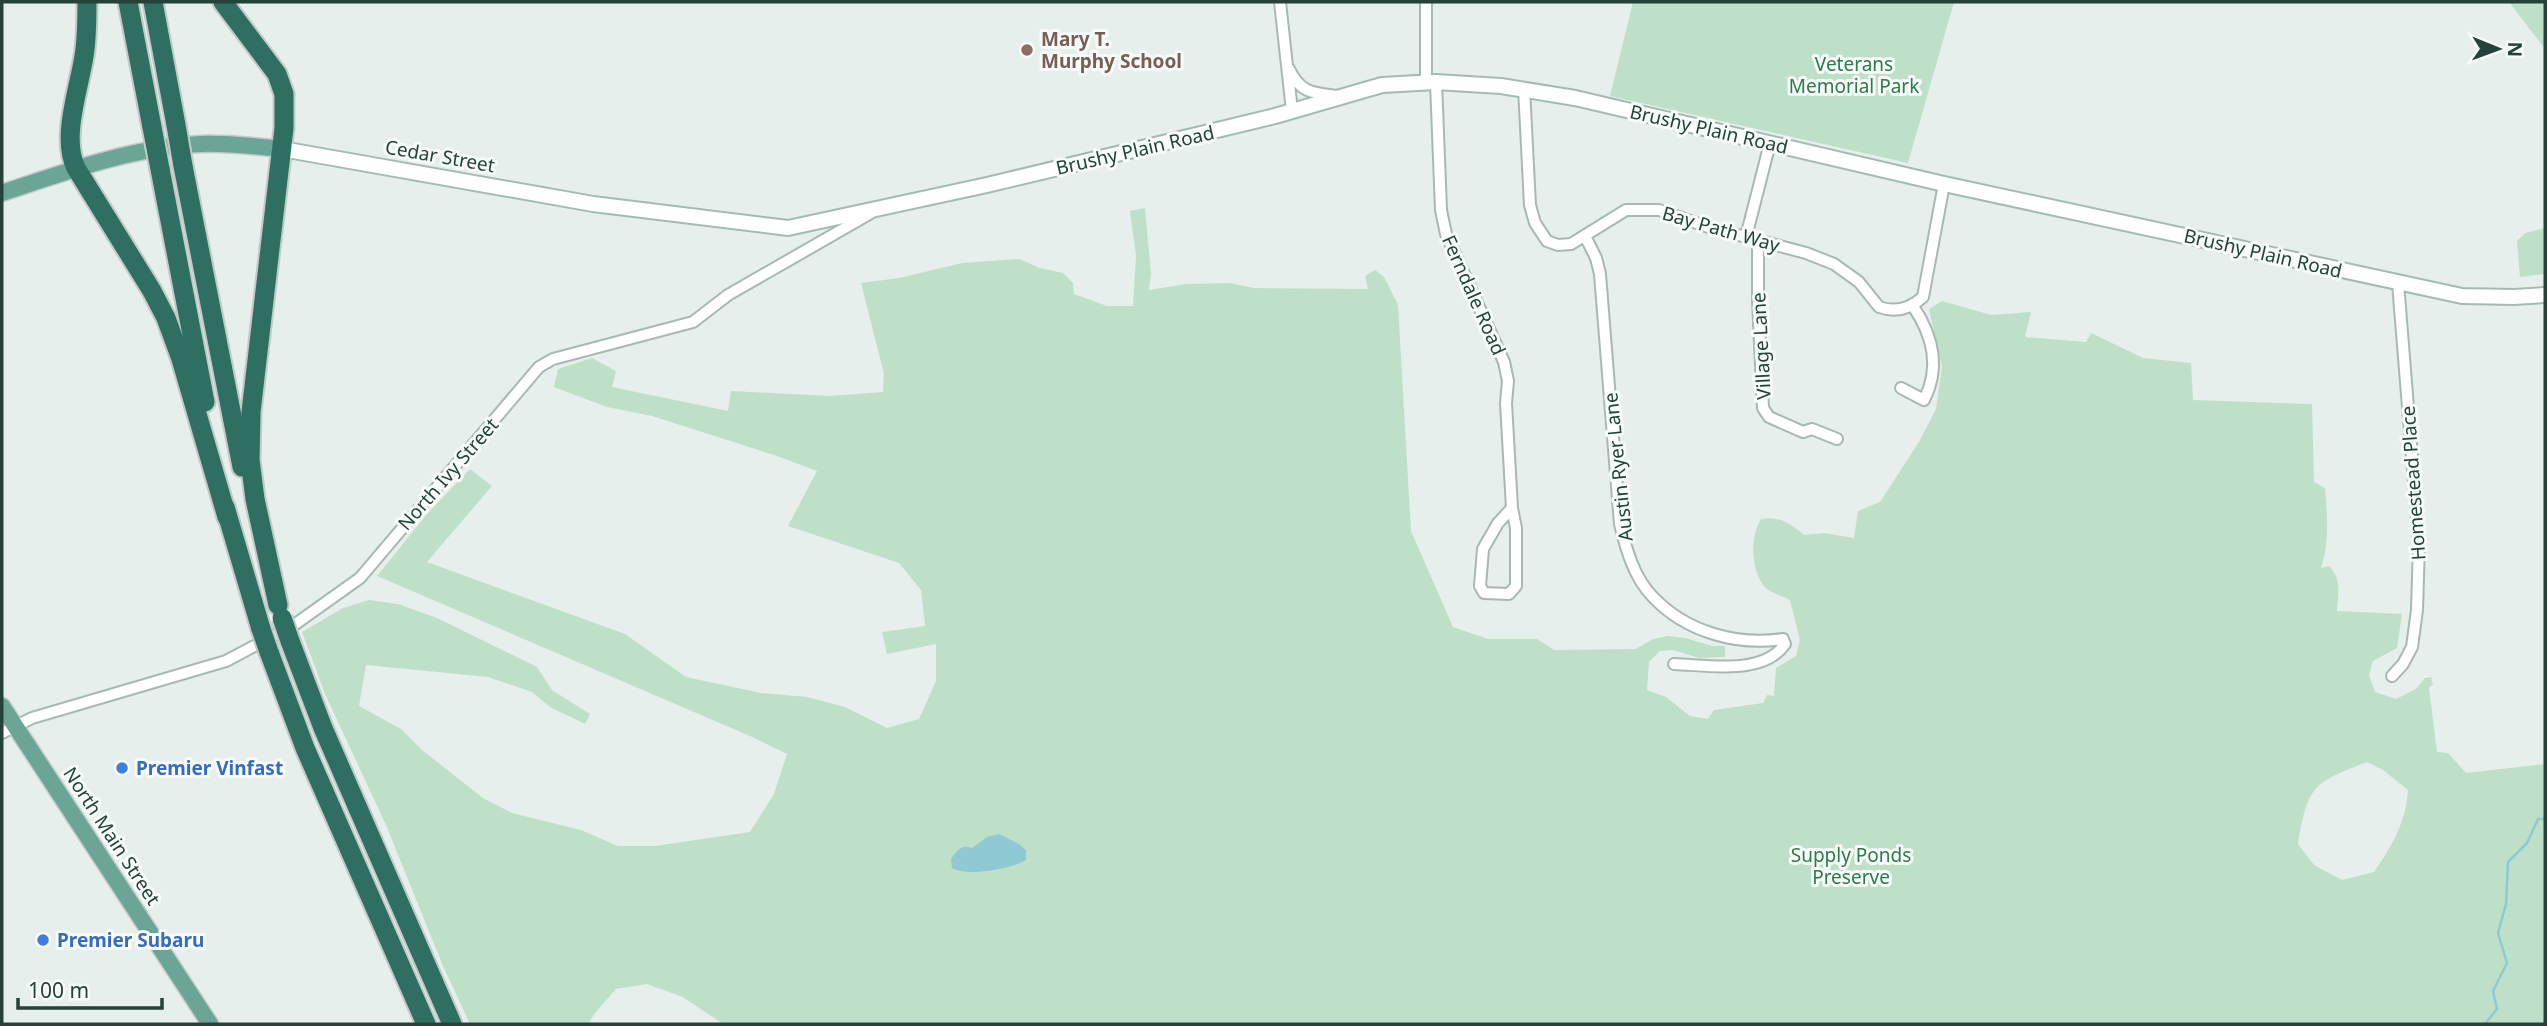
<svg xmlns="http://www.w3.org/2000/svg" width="2547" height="1026" font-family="'Noto Sans',sans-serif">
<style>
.green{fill:#bfe0c8;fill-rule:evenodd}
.water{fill:#8ec9d4}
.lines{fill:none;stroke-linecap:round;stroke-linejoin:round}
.stream{stroke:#8ec9d4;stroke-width:2.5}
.street-casing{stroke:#a8b8b2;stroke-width:14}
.secondary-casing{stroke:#a4bbb3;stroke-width:18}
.primary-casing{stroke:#c2cac8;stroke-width:19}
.highway-casing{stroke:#c2cac8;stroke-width:23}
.street{stroke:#fff;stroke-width:10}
.secondary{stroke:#fff;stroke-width:14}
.primary{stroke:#6aa596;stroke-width:16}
.highway{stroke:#2f6f62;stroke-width:19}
.highway-bridge-casing{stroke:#c2cac8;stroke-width:23;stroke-linecap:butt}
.highway-bridge{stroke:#2f6f62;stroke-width:19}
.education-dot{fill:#8d6e63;stroke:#f7fbf9;stroke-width:2.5}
.shop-dot{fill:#3f7fe0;stroke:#f7fbf9;stroke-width:2.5}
.labels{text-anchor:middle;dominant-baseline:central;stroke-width:6;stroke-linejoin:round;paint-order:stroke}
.education-label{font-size:19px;font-weight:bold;fill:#785e54;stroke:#f7fbf9;text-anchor:start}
.park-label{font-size:19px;fill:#2d7a4b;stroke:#f7fbf9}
.street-label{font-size:19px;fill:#24423a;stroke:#f7fbf9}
.shop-label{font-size:19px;font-weight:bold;fill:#366cbe;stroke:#f7fbf9;text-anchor:start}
</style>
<rect width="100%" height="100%" fill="#e6efeb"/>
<g class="green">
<polygon points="1633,2 1954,2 1908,163 1610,96"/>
<polygon points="2509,2 2545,2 2545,49"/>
<path d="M 1145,208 L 1151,273 L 1149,290 L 1186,284 L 1229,283 L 1254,288 L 1368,289 L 1365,276 L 1375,270 L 1384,277 L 1398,305 L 1411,531 L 1453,627 L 1488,639 L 1537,639 L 1554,650 L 1636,649 L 1653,639 L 1668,636 L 1685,638 L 1712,646 L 1725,646 L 1725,657 L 1699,658 L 1673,650 L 1660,651 L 1649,662 L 1647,690 L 1666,697 L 1690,716 L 1708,719 L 1714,710 L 1763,703 L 1767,695 L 1774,696 L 1776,668 L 1796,656 L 1800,640 L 1790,600 C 1783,596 1770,593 1765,587 C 1750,570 1750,537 1761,519 C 1779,516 1790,523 1804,535 L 1824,533 L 1854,538 L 1858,511 L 1880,502 L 1919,442 L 1936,409 L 1942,367 L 1929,309 L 1942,301 L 1991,315 L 2031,312 L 2025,337 L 2086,342 L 2091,333 L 2143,358 L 2191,363 L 2193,400 L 2312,404 L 2314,482 L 2325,488 C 2327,514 2330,542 2321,568 L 2329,566 C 2342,579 2338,594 2337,611 L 2402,614 L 2397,648 L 2373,661 L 2369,675 L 2375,692 L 2396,699 L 2416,689 L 2425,678 L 2431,677 L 2433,684 L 2429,688 L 2437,752 L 2448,753 L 2466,773 L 2545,764 L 2545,1024 L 723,1024 L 683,997 L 647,984 L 616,989 L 595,1013 L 588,1024 L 470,1024 L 443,966 L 386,825 L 325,694 L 302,632 L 343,608 L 369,600 L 398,604 L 437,618 L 537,667 L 552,690 L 590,714 L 585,724 L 550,707 L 532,692 L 488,677 L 366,665 L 359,706 L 401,729 L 422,750 L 483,798 L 512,813 L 581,830 L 618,846 L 655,846 L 750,832 L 774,794 L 787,754 L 750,736 L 377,576 L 427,514 L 470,469 L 492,486 L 427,562 L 625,634 L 686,677 L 761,693 L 807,697 L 845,707 L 887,728 L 919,719 L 936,681 L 936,644 L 887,654 L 882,632 L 925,626 L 921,590 L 899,563 L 788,526 L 817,471 L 777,456 L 652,416 L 607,407 L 554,387 L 558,369 L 592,358 L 616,371 L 612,387 L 728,411 L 731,391 L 829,396 L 883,392 L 884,374 L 861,283 L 899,278 L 962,263 L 1019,259 L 1040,268 L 1063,273 L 1073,283 L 1074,294 L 1107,306 L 1133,306 L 1136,256 L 1130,211 ZM 2367,762 L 2383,770 L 2408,790 C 2406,822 2392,846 2374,872 L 2342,880 L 2314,865 L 2298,844 C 2308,786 2312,783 2367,762 Z"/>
<polygon points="2545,228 2545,274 2520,277 2517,241 2525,233"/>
</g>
<path class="water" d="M 999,834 L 1019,844 L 1026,850 L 1026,860 C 1011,869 967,877 952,868 L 951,859 C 957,851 961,844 972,848 L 987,837 Z"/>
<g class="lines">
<polyline class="stream" points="2485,1024 2497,1009 2493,991 2507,963 2498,933 2506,904 2508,862 2527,843 2538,819 2545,819"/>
<g class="street-casing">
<g id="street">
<polyline points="1280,2 1292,111"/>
<polyline points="1426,2 1426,82"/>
<path d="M 1289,69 C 1301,94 1313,93 1338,96"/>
<polyline points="1436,82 1441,210 1446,234 1504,362 1508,381 1506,403 1512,508"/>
<path d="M 1524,88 L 1530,205 L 1535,223 L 1547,241 L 1558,245 L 1571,244 L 1626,210 L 1659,210 L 1708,227 L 1806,253 L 1834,264 L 1859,282 L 1879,307 C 1896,313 1910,309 1923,297 L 1944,184"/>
<path d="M 1585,236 L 1596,258 L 1600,274 L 1620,524 C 1626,549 1634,578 1653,597 C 1686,632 1737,646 1783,639 L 1785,644 C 1763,676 1708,665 1674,664"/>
<polyline points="1746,237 1770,143"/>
<polyline points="1758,242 1758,301 1763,408 1769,417 1803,432 1812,429 1837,439"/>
<path d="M 1901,388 L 1924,400 C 1941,367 1933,336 1913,306"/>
<polygon points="1512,508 1516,528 1516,586 1509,594 1484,593 1480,586 1483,549 1498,523"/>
<polyline points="2392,676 2403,664 2412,647 2417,610 2419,544 2398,283"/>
<polyline points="2,733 32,718 226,661 294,625 360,578 539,367 553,359 693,322 728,295 871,213"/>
</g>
</g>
<g class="secondary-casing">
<polyline id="secondary" points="282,149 593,204 788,228 987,185 1209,132 1275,116 1382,85 1436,82 1501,86 1575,98 1944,184 2462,296 2514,297 2545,295"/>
</g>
<g class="primary-casing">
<g id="primary">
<path d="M 2,193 C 65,172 133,147 201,144 C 228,143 255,146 282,149"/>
<polyline points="2,706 210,1024"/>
</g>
</g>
<g class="highway-casing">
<g id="highway">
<path d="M 87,2 C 87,20 87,38 84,56 C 79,89 61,138 76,168 L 152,291 L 166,318 L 181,359 L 227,517"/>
<polyline points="128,2 152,127"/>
<polyline points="153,2 176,125"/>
<polyline points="223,2 277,74 284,94 284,128 251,412 250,460 255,499 278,605"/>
<polyline points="183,166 242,467"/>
<polyline points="160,169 205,402"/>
<polyline points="225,507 261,629"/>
<polyline points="290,641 323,728 452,1024"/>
<polyline points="269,652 305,748 426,1024"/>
</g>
</g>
<use href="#street" class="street"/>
<use href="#secondary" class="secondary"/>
<use href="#primary" class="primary"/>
<use href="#highway" class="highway"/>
<g class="highway-bridge-casing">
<g id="highway-bridge">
<polyline points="176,125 183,166"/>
<polyline points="152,127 160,169"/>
<polyline points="282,618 290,641"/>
<polyline points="261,629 269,652"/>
</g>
</g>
<use href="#highway-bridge" class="highway-bridge"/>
</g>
<circle class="education-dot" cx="1027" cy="50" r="7"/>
<g class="shop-dot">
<circle cx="122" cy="768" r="7"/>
<circle cx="43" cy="940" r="7"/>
</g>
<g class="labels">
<g class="education-label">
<text x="1041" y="39">Mary T.<tspan x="1041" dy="22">Murphy School</tspan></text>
</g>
<g class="park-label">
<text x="1854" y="64">Veterans<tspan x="1854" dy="22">Memorial Park</tspan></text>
<text x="1851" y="855">Supply Ponds<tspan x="1851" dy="22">Preserve</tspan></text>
</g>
<g class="street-label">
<text transform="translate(1709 129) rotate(13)">Brushy Plain Road</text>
<text transform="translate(1135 150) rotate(-13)">Brushy Plain Road</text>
<text transform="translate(440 156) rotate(10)">Cedar Street</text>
<text transform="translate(1721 229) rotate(16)">Bay Path Way</text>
<text transform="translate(2263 253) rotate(13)">Brushy Plain Road</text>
<text transform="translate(1474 295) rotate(66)">Ferndale Road</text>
<text transform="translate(1761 346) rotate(-93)">Village Lane</text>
<text transform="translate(1618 467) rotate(-96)">Austin Ryer Lane</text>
<text transform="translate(448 474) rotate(-49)">North Ivy Street</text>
<text transform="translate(2413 483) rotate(-94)">Homestead Place</text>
<text transform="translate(112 836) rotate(57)">North Main Street</text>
</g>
<g class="shop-label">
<text x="136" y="768">Premier Vinfast</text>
<text x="57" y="940">Premier Subaru</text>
</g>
</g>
<rect width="2547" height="1026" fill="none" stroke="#24423a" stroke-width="7"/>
<g transform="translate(2498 49) rotate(91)" stroke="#f7fbf9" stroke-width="5" paint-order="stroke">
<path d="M0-5L12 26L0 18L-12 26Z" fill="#24423a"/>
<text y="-10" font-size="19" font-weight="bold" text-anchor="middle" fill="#24423a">N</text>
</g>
<path d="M18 998v10h144v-10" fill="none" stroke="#24423a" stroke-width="3.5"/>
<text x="28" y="998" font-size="21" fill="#24423a" stroke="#f7fbf9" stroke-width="5" paint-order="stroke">100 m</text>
</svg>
